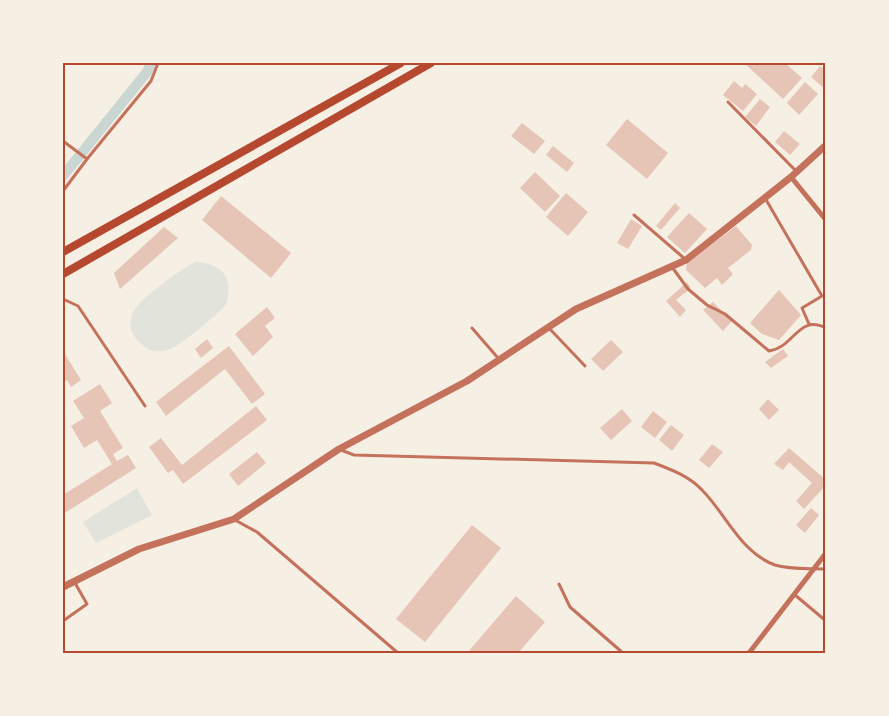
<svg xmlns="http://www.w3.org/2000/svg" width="889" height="716" font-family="'Libre Baskerville',serif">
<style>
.green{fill:#e2e4dc}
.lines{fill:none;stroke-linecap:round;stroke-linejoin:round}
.canal{stroke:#c9d6d2;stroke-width:10}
.building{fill:#e6c5b7}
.service{stroke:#c5725c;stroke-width:3}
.minor{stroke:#c5725c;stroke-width:5}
.tertiary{stroke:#c5725c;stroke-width:7}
.secondary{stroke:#b5482f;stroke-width:8}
.neatline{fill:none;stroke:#b5482f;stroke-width:2}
</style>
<rect width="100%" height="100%" fill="#f6efe4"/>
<g class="green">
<path d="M 195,262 C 222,263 235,278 226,305 C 215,316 180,347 167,350 C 158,353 148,351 141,344 C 116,320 140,301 160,286 C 171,277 182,269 195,262 Z"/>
<polygon points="137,488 152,515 96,543 83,522"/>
</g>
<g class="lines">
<polyline class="canal" points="63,176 147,72 151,63"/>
</g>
<g class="building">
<polygon points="744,63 785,63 802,78 783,99"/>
<polygon points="820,66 826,71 826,90 811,77"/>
<polygon points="734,81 742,88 745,84 757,94 743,111 723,95"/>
<polygon points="805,82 818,94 799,115 787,103"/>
<polygon points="760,99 770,107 756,126 745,117"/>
<polygon points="627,119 668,153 647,179 606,145"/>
<polygon points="522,123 545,141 534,154 511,136"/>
<polygon points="784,131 800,144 790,155 775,142"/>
<polygon points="553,146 574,163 567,172 546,155"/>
<polygon points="535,172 560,196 545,212 520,188"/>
<polygon points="566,193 588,212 568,236 546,217"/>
<polygon points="221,196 291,253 271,278 202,220"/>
<polygon points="675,203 680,208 661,230 656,226"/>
<polygon points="689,213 707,229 685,253 667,237"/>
<polygon points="631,219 642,226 628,249 617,243"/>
<polygon points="736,226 752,245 751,250 728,268 733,274 722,285 717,278 705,288 686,270 687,263"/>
<polygon points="164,227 178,238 120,289 114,273"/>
<polygon points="687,282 691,288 676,300 686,310 680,317 666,301"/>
<polygon points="779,290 801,315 779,340 762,334 750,323"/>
<polygon points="713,302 732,321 723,331 703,310"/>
<polygon points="267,307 275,318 265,326 273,337 253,356 235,334"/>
<polygon points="207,339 213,348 201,358 195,349"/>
<polygon points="611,340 623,352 603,371 591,359"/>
<polygon points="229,346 265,394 252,404 225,369 166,416 156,402"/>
<polygon points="783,349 788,356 771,368 765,362"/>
<polygon points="63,351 81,380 71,387 67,380 63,382"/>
<polygon points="100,384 112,403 100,411 123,448 113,454 117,461 128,455 136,468 63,514 63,495 112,464 97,440 84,448 71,426 84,418 73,401"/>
<polygon points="768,399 779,410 769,420 759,409"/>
<polygon points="256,406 267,420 183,484 173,470 168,473 149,447 161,438 182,465"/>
<polygon points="622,409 632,421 611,440 600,428"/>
<polygon points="653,411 667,422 655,438 641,427"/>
<polygon points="671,425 684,435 672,451 659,440"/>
<polygon points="712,444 723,452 709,468 699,460"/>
<polygon points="789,448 826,480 826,485 804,509 796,501 812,483 789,462 783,470 774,464"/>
<polygon points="257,452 266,463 238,486 229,474"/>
<polygon points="811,508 819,515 805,533 796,525"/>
<polygon points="472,525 501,548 425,642 396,619"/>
<polygon points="516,596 545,622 518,653 467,653"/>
</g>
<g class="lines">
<g class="service">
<polyline points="728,102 796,171"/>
<polyline points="63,141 87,159"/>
<polyline points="63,191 87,159 151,81 158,63"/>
<polyline points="765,198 822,296 802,308 809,324"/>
<polyline points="634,215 685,259"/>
<path d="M 672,267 L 688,289 L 707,305 L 725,314 L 769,351 C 795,347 798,314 826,328"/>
<polyline points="63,299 78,306 145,406"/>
<polyline points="472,328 498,358"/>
<polyline points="549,328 585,366"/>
<path d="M 341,450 L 354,455 L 654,463 C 672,470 689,476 702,490 C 726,514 741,553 775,565 C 791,570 810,568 826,569"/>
<polyline points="235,520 257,532 398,653"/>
<polyline points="559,584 570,607 623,653"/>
<polyline points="795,595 826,621"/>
<polyline points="63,621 87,604 75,583"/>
</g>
<g class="minor">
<polyline points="791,177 826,220"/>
<polyline points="749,653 826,553"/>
</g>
<polyline class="tertiary" points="63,587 139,549 234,519 339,449 467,381 576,309 686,260 791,177 826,145"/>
<g class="secondary">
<polyline points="63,252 401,63"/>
<polyline points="63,274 431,63"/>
</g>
</g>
<rect width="889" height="716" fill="none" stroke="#f6efe4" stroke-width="129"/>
<rect x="64" y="64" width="760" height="588" class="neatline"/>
</svg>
